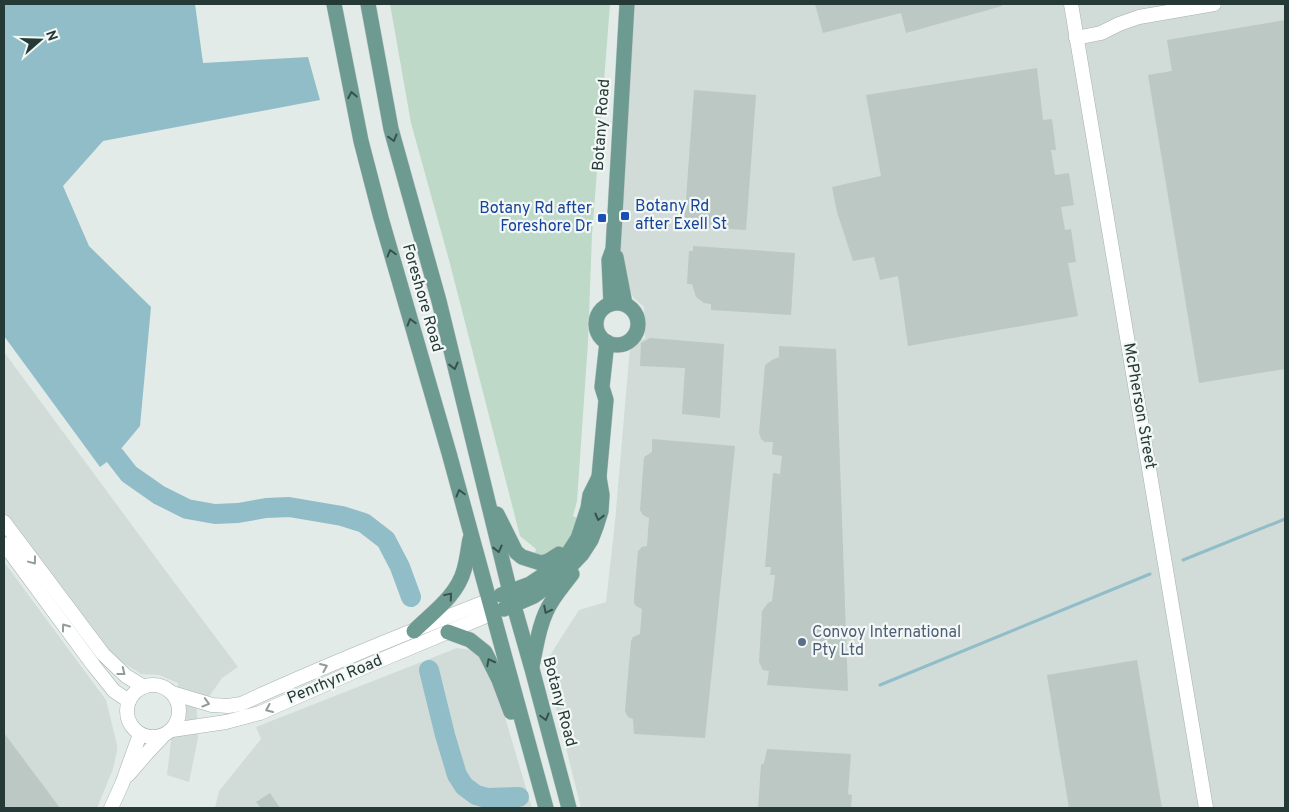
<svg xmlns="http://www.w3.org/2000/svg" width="1289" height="812" font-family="Overpass,sans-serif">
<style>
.built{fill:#d1dbd7}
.green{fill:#bed9c7}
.water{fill:#91bdc9}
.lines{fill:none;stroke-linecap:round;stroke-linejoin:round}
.stream{stroke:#91bdc9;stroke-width:3}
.river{stroke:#91bdc9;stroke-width:20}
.building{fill:#bcc8c4}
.minor-casing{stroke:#a6b2af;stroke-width:15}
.major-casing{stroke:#c2c8c7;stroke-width:16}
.minor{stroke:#fff;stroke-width:14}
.major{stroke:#6d9b92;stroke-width:15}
.oneway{stroke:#37524d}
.oneway2{stroke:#929c9a}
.transit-dot{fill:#1a4fb4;stroke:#f3f8f6;stroke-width:2}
.service-dot{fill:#5c6f8a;stroke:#f3f8f6;stroke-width:2}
.labels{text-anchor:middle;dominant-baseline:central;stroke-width:4.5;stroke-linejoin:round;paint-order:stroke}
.street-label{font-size:16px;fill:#253a36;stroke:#f3f8f6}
.transit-label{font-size:16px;fill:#164399;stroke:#f3f8f6;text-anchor:start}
.service-label{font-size:16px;fill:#4e5e75;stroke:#f3f8f6;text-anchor:start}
</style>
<rect width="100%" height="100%" fill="#e3ebe8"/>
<g class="built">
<polygon points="627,4 1285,4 1285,808 581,808 545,663 579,610 606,602 615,522 630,347 645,338 644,307 634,298 627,286 614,245"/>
<polygon points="4,352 165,570 238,667 222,678 208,698 196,694 198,738 189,782 167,775 178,683 159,675 141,674 108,653 4,514"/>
<polygon points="4,562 106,700 117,745 117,751 113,769 97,808 4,808"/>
<polygon points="457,648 470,650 481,656 493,677 532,808 215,808 219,791 261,739 256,727"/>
</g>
<polygon class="green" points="390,4 610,4 592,235 588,342 577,501 573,516 579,519 568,542 560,549 539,557 535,553 536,549 520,536 449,260 411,123"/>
<polygon class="water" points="4,4 195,4 203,63 308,57 320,100 103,141 63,186 89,246 151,307 140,426 115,456 100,467 4,336"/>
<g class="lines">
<g class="stream">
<polyline points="1183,560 1285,519"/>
<polyline points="880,685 1150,574"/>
</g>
<g class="river">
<polyline points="115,456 129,474 159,495 187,509 215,514 238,513 266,508 289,507 342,516 364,523 386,540 400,567 411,597"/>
<polyline points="429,670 445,735 457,775 464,786 476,795 487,798 519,797"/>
</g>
</g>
<g class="building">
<polygon points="815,4 1002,4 1002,6 906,33 901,13 823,33"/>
<polygon points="1285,20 1285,369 1199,383 1148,75 1172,71 1167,40"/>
<polygon points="1037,68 1043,120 1052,119 1056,150 1051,150 1055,175 1069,173 1074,205 1061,207 1065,230 1071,229 1076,262 1068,263 1078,316 908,346 898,276 880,280 874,257 853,261 837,212 832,187 881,176 866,95"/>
<polygon points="694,90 756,95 746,230 684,226"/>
<polygon points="693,246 795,253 791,315 711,310 711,304 704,303 696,297 692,284 687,284 689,251 693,251"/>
<polygon points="650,338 724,344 720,418 682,414 685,368 640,366 641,343"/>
<polygon points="779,346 836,349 848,691 767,685 769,671 763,670 759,662 762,611 768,603 772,601 775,575 770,575 771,567 765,567 773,473 780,474 782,456 772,454 773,442 765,442 761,439 759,433 765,365 772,360 779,357"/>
<polygon points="652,439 735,446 705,738 634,734 633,719 628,717 625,711 631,641 633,637 640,634 642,609 636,606 634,603 634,598 638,551 642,547 647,546 649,518 643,515 640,510 644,457 652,452"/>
<polygon points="1137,660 1162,808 1069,808 1047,675"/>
<polygon points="4,733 60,808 4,808"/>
<polygon points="767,749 851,754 848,794 852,795 851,808 758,808 761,765 764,763"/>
<polygon points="270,793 280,808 261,808 256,802"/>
</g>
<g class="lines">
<g class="minor-casing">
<g id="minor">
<polyline points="1071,4 1206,808"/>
<polyline points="1076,38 1101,33 1119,24 1139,17 1214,4"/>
<polyline points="4,522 103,654 126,676 144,687"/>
<polyline points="4,544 94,666 114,691 129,701"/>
<circle cx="153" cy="711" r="26"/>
<path d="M 172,693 L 212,705 L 228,706 L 241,704 C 323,666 406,633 490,600"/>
<polyline points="172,730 226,722 260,713 369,665 493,613"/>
<polyline points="128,775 147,753 163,736"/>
<polyline points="111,808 122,784 140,734"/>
</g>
</g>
<g class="major-casing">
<g id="major">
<polyline points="334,4 361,141 381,218 449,453 546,808"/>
<polyline points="368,4 391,129 439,301 510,592 532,669 569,808"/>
<polyline points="616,257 625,304"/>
<circle cx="617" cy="324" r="21"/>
<polyline points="611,304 609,260 613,249 627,4"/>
<polyline points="497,514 516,552 522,557 541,563 548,561 559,554"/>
<polyline points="501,595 530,584 542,576 569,552 578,538 588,508 590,495 599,477"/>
<polyline points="504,609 534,596 558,579 582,554 591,540 596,527 601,511 602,495 599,477 606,400 602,387 607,342"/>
<path d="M 414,631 C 432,613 457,596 464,570 C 467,560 468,549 470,539"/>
<polyline points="448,632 470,640 485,652 499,680 511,712"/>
<path d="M 532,666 C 536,648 538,629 546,612 C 552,598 563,586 572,574"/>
</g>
</g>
<use href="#minor" class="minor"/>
<use href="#major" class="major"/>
</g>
<defs><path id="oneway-chevron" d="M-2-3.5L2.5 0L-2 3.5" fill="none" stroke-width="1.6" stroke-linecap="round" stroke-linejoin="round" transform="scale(1.25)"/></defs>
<g class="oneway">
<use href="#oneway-chevron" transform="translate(352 95) rotate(-101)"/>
<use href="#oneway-chevron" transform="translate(393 138) rotate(75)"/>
<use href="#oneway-chevron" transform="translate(391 253) rotate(-106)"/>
<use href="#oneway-chevron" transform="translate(411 322) rotate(-106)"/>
<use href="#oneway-chevron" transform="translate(454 366) rotate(76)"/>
<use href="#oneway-chevron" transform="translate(460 493) rotate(-105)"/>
<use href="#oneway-chevron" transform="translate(599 517) rotate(104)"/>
<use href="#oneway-chevron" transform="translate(498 549) rotate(76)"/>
<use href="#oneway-chevron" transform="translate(449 596) rotate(-50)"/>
<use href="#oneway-chevron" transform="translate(547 610) rotate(117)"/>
<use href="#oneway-chevron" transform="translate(490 662) rotate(-117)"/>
<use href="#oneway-chevron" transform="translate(545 717) rotate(75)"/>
</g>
<g class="oneway2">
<use href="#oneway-chevron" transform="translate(33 561) rotate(53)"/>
<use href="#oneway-chevron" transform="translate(65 627) rotate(-126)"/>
<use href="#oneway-chevron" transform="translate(324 667) rotate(-23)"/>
<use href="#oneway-chevron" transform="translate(122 672) rotate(38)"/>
<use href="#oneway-chevron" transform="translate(206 703) rotate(16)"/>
<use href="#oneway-chevron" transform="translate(269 709) rotate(156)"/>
</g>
<g class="transit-dot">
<rect x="620" y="211" width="10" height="10" rx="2.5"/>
<rect x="597" y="213" width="10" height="10" rx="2.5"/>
</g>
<circle class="service-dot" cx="802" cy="642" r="5"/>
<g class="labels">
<g class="street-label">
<text transform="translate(602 125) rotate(-86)">Botany Road</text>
<text transform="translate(422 298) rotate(74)">Foreshore Road</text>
<text transform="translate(1139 406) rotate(80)">McPherson Street</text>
<text transform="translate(335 680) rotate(-23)">Penrhyn Road</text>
<text transform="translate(559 702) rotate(75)">Botany Road</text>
</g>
<g class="transit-label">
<text x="635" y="207">Botany Rd<tspan x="635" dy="18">after Exell St</tspan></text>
<text x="592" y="209" text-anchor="end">Botany Rd after<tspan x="592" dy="18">Foreshore Dr</tspan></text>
</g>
<g class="service-label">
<text x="812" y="633">Convoy International<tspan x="812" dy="18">Pty Ltd</tspan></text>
</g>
</g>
<rect width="1289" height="812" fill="none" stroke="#253a36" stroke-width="10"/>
<g transform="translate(40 40) rotate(70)" stroke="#f3f8f6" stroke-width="4" paint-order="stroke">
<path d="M0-4L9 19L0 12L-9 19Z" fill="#253a36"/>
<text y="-8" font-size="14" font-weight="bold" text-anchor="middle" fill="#253a36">N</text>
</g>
</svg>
